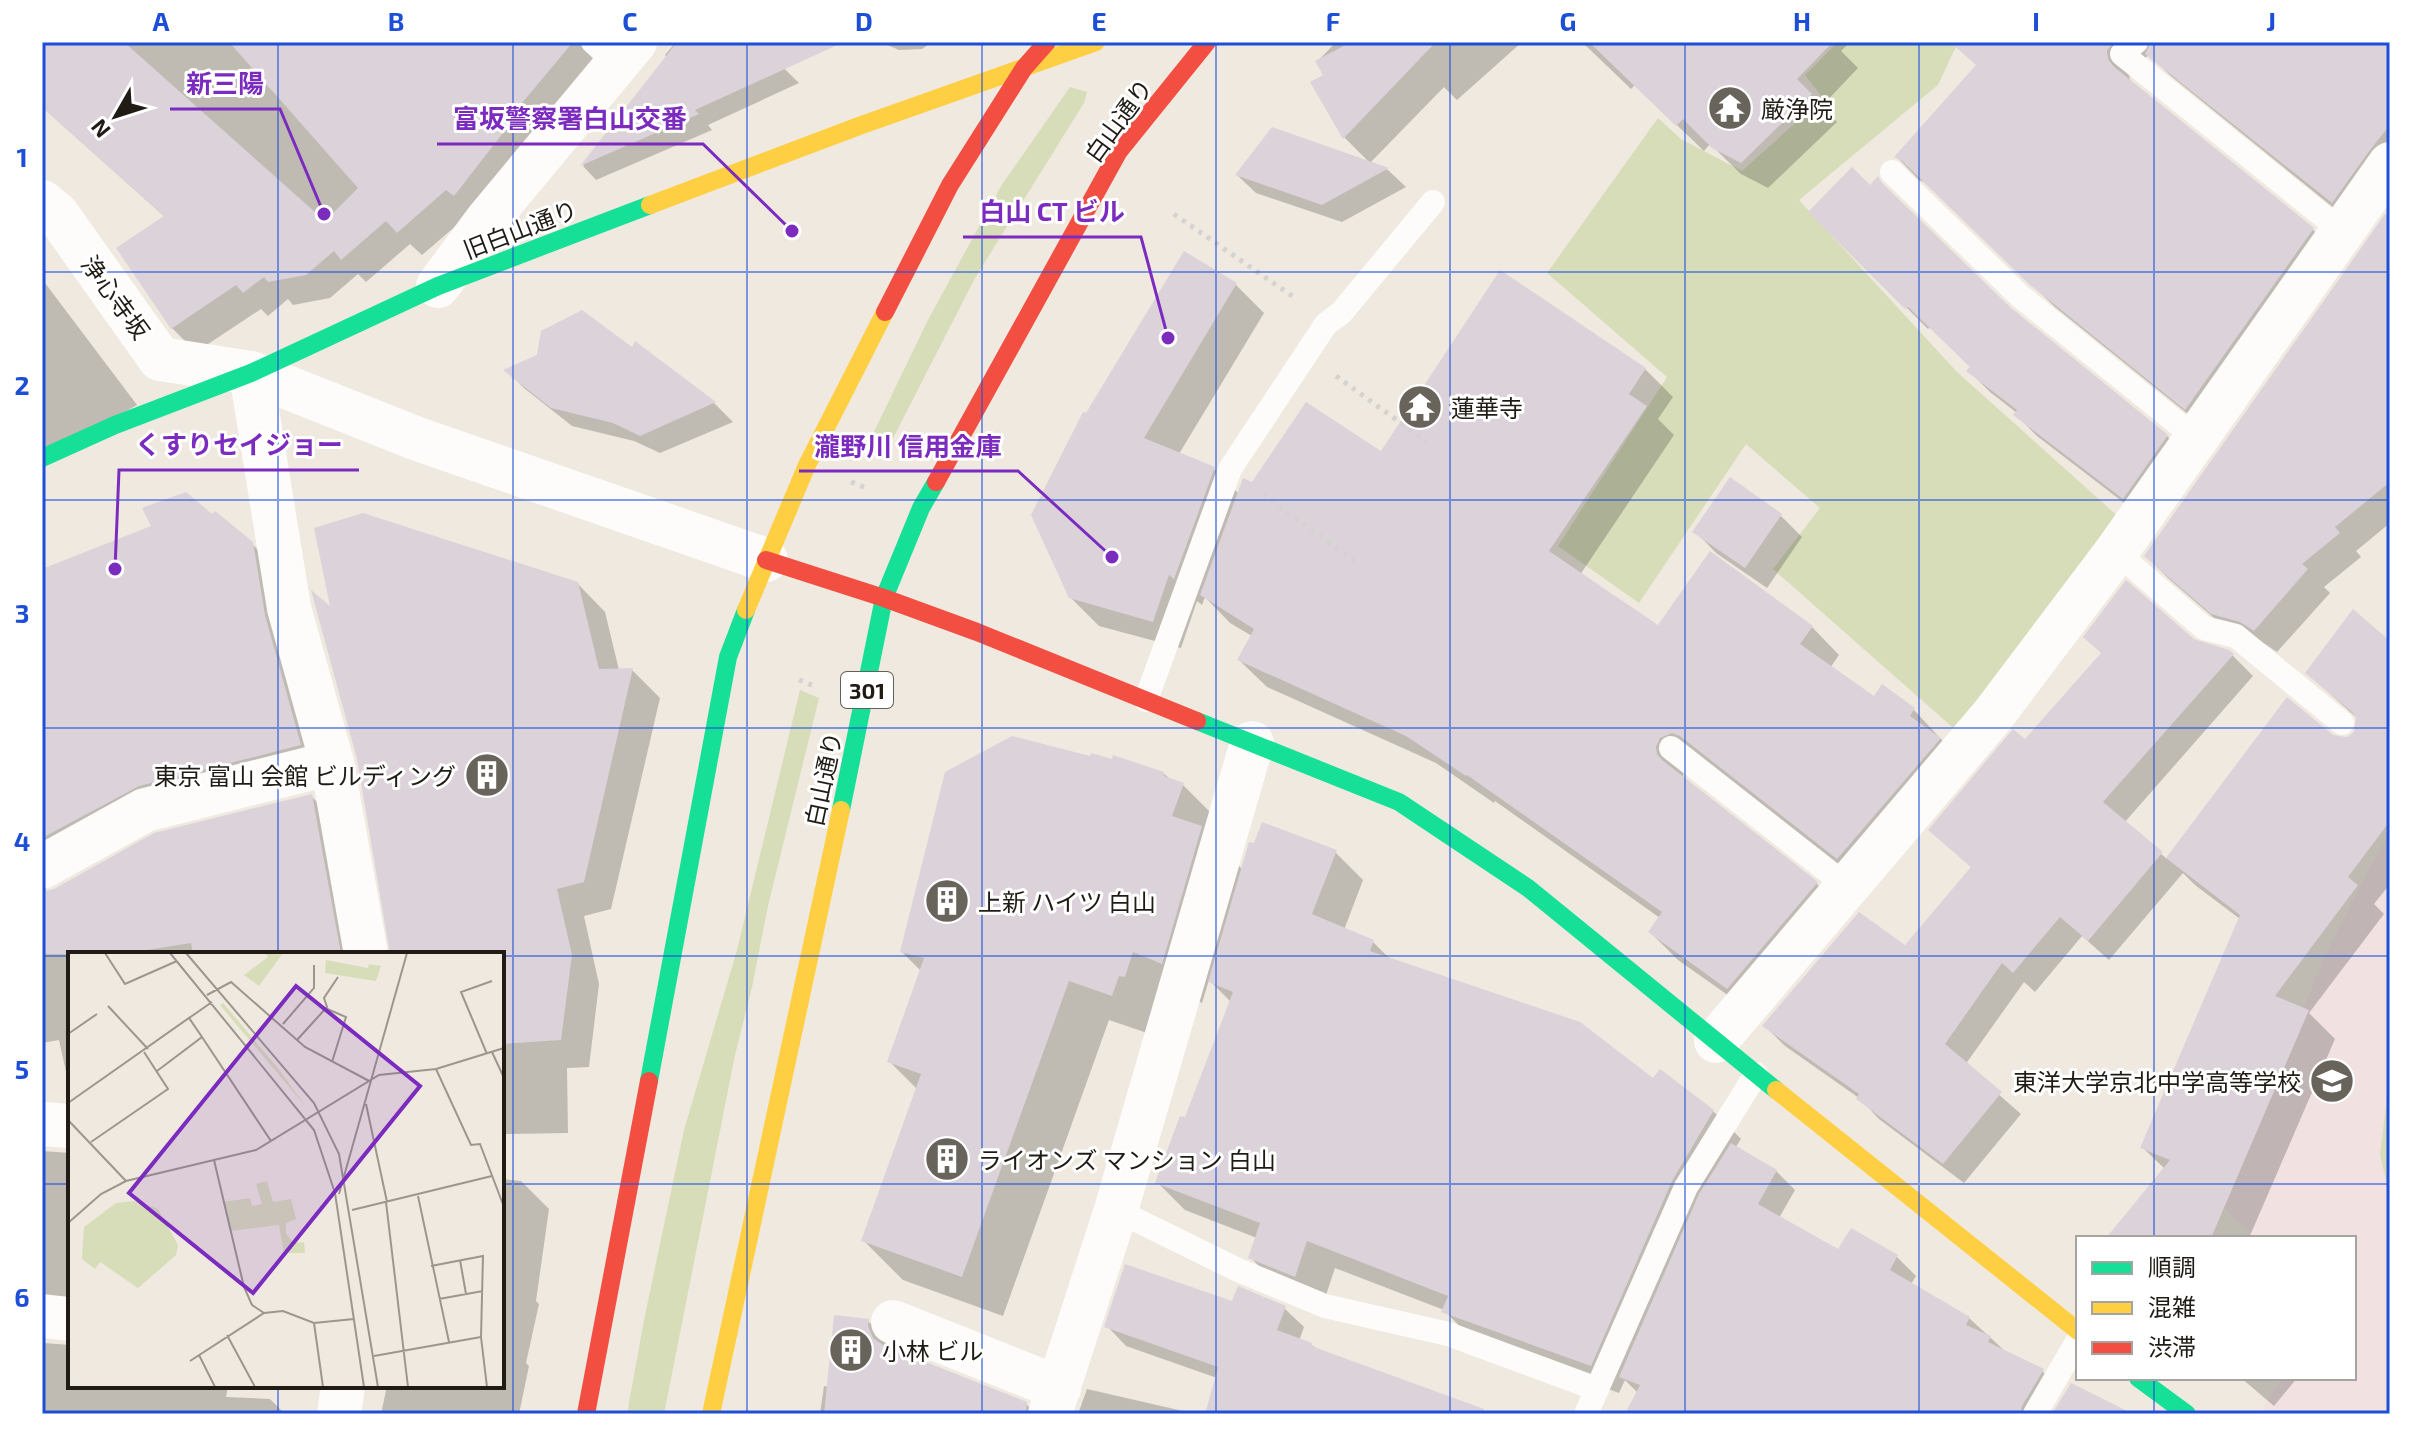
<svg xmlns="http://www.w3.org/2000/svg" width="2432" height="1456" font-family="'Exo 2','Noto Sans JP',sans-serif">
<style>
.education{fill:#f2e1e1}
.green{fill:#d8ddb9}
.shadow{fill:#0003}
.building{fill:#dcd2da}
.lines{fill:none;stroke-linecap:round;stroke-linejoin:round}
.path{stroke:#d5d3d1;stroke-width:5;stroke-dasharray:4 6;stroke-linecap:butt}
.lane{stroke:#fdfcfa;stroke-width:24}
.street{stroke:#fdfcfa;stroke-width:44}
.fast{stroke:#16e098;stroke-width:18}
.slow{stroke:#ffcf43;stroke-width:18}
.jam{stroke:#f24e42;stroke-width:18}
.grid{fill:none;stroke:#1d4ed8;stroke-width:2;stroke-opacity:0.55}
.labels{text-anchor:middle;dominant-baseline:central;stroke-width:6;stroke-linejoin:round;paint-order:stroke}
.shield{fill:#fff;stroke:#63605b;stroke-width:2}
.shield-label{font-size:22px;font-weight:bold;fill:#201c15}
.poi-label{font-size:24px;fill:#201c15;stroke:#fff;text-anchor:start}
.street-label{font-size:24px;fill:#201c15;stroke:#fff}
.inset-road{fill:none;stroke:#9c978e;stroke-width:2}
.view{fill:#7b2cbf;fill-opacity:0.15;stroke:#7b2cbf;stroke-width:4}
.inset-edge{fill:none;stroke:#201c15;stroke-width:4}
.leader{fill:none;stroke:#7b2cbf;stroke-width:3}
.callout-dot{fill:#7b2cbf;stroke:#fff;stroke-width:3}
.callout-label{font-size:26px;text-anchor:middle;font-weight:bold;fill:#7b2cbf;stroke:#fff;stroke-width:6;stroke-linejoin:round;paint-order:stroke}
.neatline{fill:none;stroke:#1d4ed8;stroke-width:3}
.grid-label{font-size:26px;text-anchor:middle;font-weight:bold;fill:#1d4ed8}
</style>
<rect width="100%" height="100%" fill="#efe9df"/>
<polygon class="education" points="2390,834 2390,1414 2260,1414 2282,1378 2354,1378 2354,1238 2256,1238 2223,1207 2325,956 2369,869"/>
<g class="green">
<polygon points="1838,42 1958,42 1938,85 1799,200 1957,372 2121,519 1959,733 1773,569 1820,508 1746,444 1639,603 1558,546 1667,377 1547,273 1658,118 1681,139 1742,171 1823,98 1805,75"/>
<polygon points="1070,87 1087,92 1084,103 975,278 886,452 868,444 928,320 1001,186"/>
<polygon points="800,690 819,698 768,906 752,987 735,1055 664,1414 627,1414 644,1320 684,1130 737,950"/>
<polygon points="2390,1072 2390,1197 2380,1155"/>
</g>
<g class="shadow">
<polygon points="42,42 613,42 472,212 422,255 410,244 366,282 358,274 330,298 293,305 288,299 268,316 261,309 196,352 172,328 119,249 165,217 42,107"/>
<polygon points="676,42 757,42 799,83 708,125 712,130 596,180 583,166 667,58 665,55"/>
<polygon points="881,42 932,42 922,49 899,50"/>
<polygon points="1336,42 1522,42 1457,100 1444,87 1370,163 1344,137 1325,76 1317,62"/>
<polygon points="1582,42 1850,42 1841,51 1858,68 1822,106 1837,122 1768,188 1741,174 1710,144 1704,151 1635,85 1631,89"/>
<polygon points="1977,42 2390,42 2390,175 2355,225 2171,76 2149,55 2134,66 2129,74 2130,82 2313,230 2336,252 2209,431 2055,307 1928,184 1919,180 1897,157 1978,66"/>
<polygon points="1273,129 1388,170 1406,187 1342,222 1256,193 1237,175"/>
<polygon points="2390,211 2390,523 2356,551 2361,557 2324,587 2330,593 2277,652 2265,644 2236,637 2169,579 2146,556"/>
<polygon points="1811,212 2167,436 2188,458 2145,519 2037,436 2016,415 2017,413 1990,392 1969,371 1972,367 1930,327 1928,329"/>
<polygon points="1185,254 1236,285 1264,313 1179,454 1214,469 1239,494 1253,485 1381,454 1645,369 1673,397 1658,419 1674,435 1580,575 1659,628 1812,627 1839,655 1830,668 1874,699 1914,710 1967,767 1866,886 1710,764 1701,760 1687,766 1683,775 1684,780 1817,884 1844,912 1756,1015 1678,960 1650,932 1660,918 1495,801 1494,803 1436,763 1267,687 1239,660 1252,636 1230,623 1205,597 1202,605 1197,601 1181,648 1099,626 1070,597 1087,416"/>
<polygon points="42,279 137,405 42,459"/>
<polygon points="635,344 715,404 733,422 660,453 634,441 572,426 524,388 506,370 632,350"/>
<polygon points="212,516 252,544 280,572 328,773 161,815 48,883 45,893 311,796 339,824 362,954 70,954 70,1090 59,1040 42,1043 42,571"/>
<polygon points="1781,516 1802,537 1767,588 1716,553 1695,531"/>
<polygon points="577,583 605,612 619,670 632,670 660,698 611,909 584,916 599,984 589,1067 567,1068 568,1133 502,1134 502,954 392,954 334,611"/>
<polygon points="2193,641 2232,655 2253,676 2124,823 2167,859 2287,700 2332,737 2347,739 2356,733 2358,719 2307,673 2390,643 2390,884 2374,904 2384,914 2309,1013 2335,1039 2249,1238 2111,1238 2167,1171 2142,1147 2240,919 2195,885 2183,873 2109,960 2082,936 2035,992 2024,982 1965,1065 2021,1114 1964,1183 1879,1119 1859,1098 1785,1046 1765,1026 1905,948 1972,868 1931,830 2025,742"/>
<polygon points="1163,773 1171,780 1183,785 1223,825 1217,844 1243,870 1335,852 1363,880 1344,930 1373,942 1392,961 1653,1081 1713,1111 1741,1139 1735,1148 1776,1171 1795,1190 1779,1218 1839,1252 1897,1257 1916,1276 1911,1284 1969,1318 2006,1352 2042,1371 2061,1390 2048,1414 1627,1414 1638,1393 1625,1380 1619,1393 1472,1339 1444,1310 1335,1268 1323,1304 1278,1285 1250,1257 1257,1238 1185,1210 1157,1182 1186,1120 1231,1002 1209,980 1202,1003 1174,991 1153,1035 1109,1020 1003,1316 903,1280 863,1240 917,1089 889,1061 922,972 902,952"/>
<polygon points="42,1151 70,1153 70,1319 50,1329 44,1343 70,1345 70,1386 228,1386 226,1397 270,1399 285,1414 42,1414"/>
<polygon points="502,1179 521,1181 549,1209 536,1301 539,1304 526,1363 529,1366 519,1414 381,1414 387,1386 502,1386"/>
<polygon points="1233,1303 1284,1308 1304,1327 1299,1341 1311,1345 1429,1414 1207,1414 1217,1378 1126,1346 1107,1326"/>
<polygon points="868,1321 887,1340 887,1347 1026,1404 1036,1414 820,1414 824,1386 829,1387"/>
<polygon points="2241,1378 2297,1378 2274,1406"/>
<polygon points="1087,1389 1196,1414 1078,1414"/>
</g>
<g class="building">
<polygon points="42,42 124,42 325,221 358,188 229,42 573,42 507,121 510,124 454,196 446,190 397,233 386,221 341,260 334,251 306,275 268,282 264,277 243,293 236,285 171,329 116,248 164,216 42,107"/>
<polygon points="677,42 844,42 695,110 699,114 580,166"/>
<polygon points="1351,42 1436,42 1343,139 1310,82 1323,75 1315,61"/>
<polygon points="1589,42 1833,42 1797,79 1812,94 1741,163 1712,148 1683,119 1676,126"/>
<polygon points="1950,42 2113,42 2107,51 2108,59 2113,66 2314,228 2185,410 2030,285 1902,161 1894,157 1976,65"/>
<polygon points="2151,42 2390,42 2390,125 2370,150 2332,203 2145,54"/>
<polygon points="1272,127 1389,168 1322,205 1235,175"/>
<polygon points="1852,167 1870,185 1878,176 1882,183 2010,307 2168,435 2123,499 2013,415 2017,410 1966,371 1970,367 1908,307 1905,309 1808,212"/>
<polygon points="2385,214 2390,217 2390,482 2335,527 2340,533 2302,564 2308,569 2254,631 2240,622 2211,614 2144,556"/>
<polygon points="1184,251 1237,283 1144,438 1215,467 1174,579 1169,575 1153,622 1069,598 1031,515 1083,412 1086,413"/>
<polygon points="1500,270 1646,368 1629,394 1647,406 1549,551 1658,625 1710,551 1813,626 1800,644 1874,696 1882,684 1915,708 1910,716 1941,738 1837,859 1680,736 1672,733 1660,738 1656,747 1657,754 1662,760 1818,882 1727,989 1648,932 1662,912 1467,775 1466,776 1406,736 1237,660 1254,629 1200,595 1243,478 1252,482 1306,402 1381,451"/>
<polygon points="582,310 632,347 635,341 716,402 640,436 613,423 551,408 503,370 537,355 541,331"/>
<polygon points="1730,477 1782,514 1745,568 1692,532"/>
<polygon points="186,492 212,514 215,511 253,542 265,615 301,745 139,786 42,838 42,569 151,526 142,508"/>
<polygon points="363,513 578,582 599,669 633,668 584,882 557,889 572,955 561,1040 502,1044 502,954 390,954 357,759 311,590 330,606 314,528"/>
<polygon points="2126,580 2194,639 2229,650 2234,654 2103,802 2163,852 2088,941 2060,917 2013,973 2002,963 1945,1044 2002,1092 1943,1164 1856,1099 1859,1094 1762,1026 1859,912 1905,945 1971,867 1928,830 2013,729 2025,739 2101,653 2083,637"/>
<polygon points="2353,609 2390,641 2390,821 2348,877 2358,885 2275,996 2309,1010 2211,1238 2106,1238 2170,1160 2140,1148 2240,915 2166,858 2287,697 2333,735 2347,737 2354,732 2356,718 2352,712 2305,673"/>
<polygon points="1012,736 1090,756 1091,753 1112,759 1113,755 1164,772 1164,776 1184,783 1172,816 1202,826 1162,964 1133,952 1125,977 1119,976 1112,996 1069,981 962,1277 861,1241 921,1074 887,1062 924,958 900,952 945,772"/>
<polygon points="312,794 341,954 193,954 191,943 122,954 42,954 42,892 54,889 154,833"/>
<polygon points="1262,822 1337,850 1312,914 1374,940 1370,951 1580,1022 1653,1078 1660,1069 1714,1110 1672,1181 1591,1366 1441,1312 1448,1296 1307,1241 1295,1277 1248,1258 1260,1223 1155,1183 1180,1116 1185,1117 1233,992 1208,982 1249,842 1254,843"/>
<polygon points="1731,1143 1777,1170 1758,1204 1838,1249 1851,1228 1898,1255 1890,1270 1970,1317 1966,1325 1991,1336 1988,1342 2044,1369 2022,1406 2020,1414 1625,1414 1640,1385 1619,1377 1699,1194"/>
<polygon points="1125,1264 1232,1301 1238,1286 1286,1306 1277,1330 1312,1343 1311,1346 1484,1409 1484,1414 1205,1414 1218,1367 1104,1327"/>
<polygon points="834,1315 869,1319 868,1326 873,1338 883,1345 1027,1402 1026,1414 824,1414"/>
<polygon points="2071,1383 2133,1414 2052,1414"/>
</g>
<g class="lines">
<g class="path">
<polyline points="1174,214 1295,298"/>
<polyline points="1336,376 1427,442"/>
<polyline points="851,482 869,489"/>
<polyline points="1263,494 1359,565"/>
<polyline points="799,680 817,687"/>
</g>
<g class="lane">
<polyline points="593,42 617,64"/>
<polyline points="2136,42 2122,54 2343,232"/>
<polyline points="1892,172 2020,296 2197,439"/>
<polyline points="2116,552 2204,628 2236,636 2342,723"/>
<polyline points="1146,700 1230,469 1326,324 1341,313 1433,202"/>
<polyline points="1671,748 1847,886"/>
<polyline points="1116,1210 1238,1270 1325,1306 1448,1334 1597,1389"/>
<polyline points="1586,1414 1686,1187 1756,1074"/>
<polyline points="2035,1414 2078,1340"/>
</g>
<g class="street">
<polyline points="42,202 57,214 160,359 251,373 415,438 766,560"/>
<polyline points="438,286 487,220 635,42"/>
<polyline points="251,373 289,608 332,763 366,954"/>
<polyline points="42,867 145,810 332,763"/>
<polyline points="1716,1041 1993,715 2116,552 2390,164"/>
<polyline points="42,1124 70,1126"/>
<polyline points="42,1316 70,1319"/>
<polyline points="893,1322 1059,1388"/>
<polyline points="339,1414 343,1386"/>
<polyline points="1050,1414 1116,1210 1252,743"/>
</g>
<g class="fast">
<polyline points="42,458 115,425 251,373 438,286 650,205"/>
<polyline points="1197,721 1399,802 1528,888 1776,1090"/>
<polyline points="841,810 884,598 921,508 936,482"/>
<polyline points="649,1081 728,657 746,610"/>
<polyline points="2138,1378 2187,1414"/>
</g>
<g class="slow">
<polyline points="650,205 859,126 1096,42"/>
<polyline points="746,610 807,465 885,312"/>
<polyline points="1776,1090 2078,1331"/>
<polyline points="711,1414 841,810"/>
</g>
<g class="jam">
<polyline points="885,312 950,185 1024,68 1047,42"/>
<polyline points="936,482 1119,151 1207,42"/>
<polyline points="766,560 884,598 977,632 1197,721"/>
<polyline points="586,1414 649,1081"/>
</g>
</g>
<path class="grid" d="M 278,42 L 278,954M 513,42 L 513,1414M 747,42 L 747,1414M 982,42 L 982,1414M 1216,42 L 1216,1414M 1450,42 L 1450,1414M 1685,42 L 1685,1414M 1919,42 L 1919,1414M 2154,42 L 2154,1238M 42,272 L 2390,272M 42,500 L 2390,500M 42,728 L 2390,728M 42,956 L 70,956M 502,956 L 2390,956M 42,1184 L 70,1184M 502,1184 L 2390,1184M 2154,1378 L 2154,1414M 278,1386 L 278,1414"/>
<defs>
<g id="temple-disc" transform="scale(2.3)"><circle r="9.5" fill="#68645c" stroke="#fff"/><path d="M0-6L5-2H3V0L6.5 2.5H4V6H1.5V3h-3V6H-4V2.5H-6.5L-3 0V-2H-5Z" fill="#fff"/></g>
<g id="building-disc" transform="scale(2.3)"><circle r="9.5" fill="#68645c" stroke="#fff"/><path d="M-4-6H4V6H1V3H-1V6H-4ZM-2.5-4.3h1.7v1.8h-1.7ZM.8-4.3h1.7v1.8H.8ZM-2.5-1h1.7V.8h-1.7ZM.8-1h1.7V.8H.8Z" fill="#fff"/></g>
<g id="school-disc" transform="scale(2.3)"><circle r="9.5" fill="#68645c" stroke="#fff"/><path d="M0-5L7-2L0 1L-7-2ZM-4 1L0 2.5L4 1V4Q0 6-4 4Z" fill="#fff"/></g>
</defs>
<g fill-rule="evenodd">
<use href="#temple-disc" x="1730" y="108"/>
<use href="#temple-disc" x="1420" y="407"/>
<use href="#building-disc" x="487" y="775"/>
<use href="#building-disc" x="947" y="901"/>
<use href="#school-disc" x="2332" y="1081"/>
<use href="#building-disc" x="947" y="1159"/>
<use href="#building-disc" x="851" y="1350"/>
</g>
<g class="labels">
<rect class="shield" x="841" y="672" width="52" height="36" rx="6"/>
<g class="shield-label">
<text x="867" y="690">301</text>
</g>
<g class="poi-label">
<text x="1761" y="108">厳浄院</text>
<text x="1451" y="407">蓮華寺</text>
<text x="456" y="775" text-anchor="end">東京 富山 会館 ビルディング</text>
<text x="978" y="901">上新 ハイツ 白山</text>
<text x="2301" y="1081" text-anchor="end">東洋大学京北中学高等学校</text>
<text x="978" y="1159">ライオンズ マンション 白山</text>
<text x="882" y="1350">小林 ビル</text>
</g>
<g class="street-label">
<text transform="translate(1118 120) rotate(-54)">白山通り</text>
<text transform="translate(520 229) rotate(-21)">旧白山通り</text>
<text transform="translate(116 297) rotate(54)">浄心寺坂</text>
<text transform="translate(823 779) rotate(-78)">白山通り</text>
</g>
</g>
<g transform="translate(68 952)">
<rect width="436" height="436" fill="#efe9df"/>
<path d="M 197,1 L 215,1 L 191,34 L 176,23 L 200,5 ZM 258,8 L 300,16 L 301,12 L 313,14 L 308,29 L 257,21 ZM 155,51 L 209,115 L 238,155 L 152,53 ZM 199,229 L 205,250 L 223,247 L 228,267 L 218,271 L 218,282 L 226,291 L 236,290 L 237,301 L 216,301 L 211,273 L 162,279 L 155,250 L 182,246 L 184,254 L 194,252 L 188,232 ZM 66,249 L 90,257 L 110,293 L 108,303 L 70,336 L 32,310 L 27,317 L 14,307 L 16,275 L 48,251 Z" fill="#d8ddb9"/>
<path class="inset-road" d="M 37,1 L 57,32 L 109,9M 102,1 L 246,178 L 267,241 L 296,435M 118,1 L 246,151 L 271,202 L 310,435M 139,43 L 163,30 L 237,95 L 303,130M 40,54 L 80,97M 257,56 L 278,65 L 264,110M 121,66 L 144,50M 215,72 L 246,36 L 246,13M 0,82 L 29,62M 134,85 L 203,189M 229,88 L 259,55 L 256,46 L 270,25M 424,100 L 436,126M 419,102 L 393,40 L 424,29M 368,117 L 403,193 L 412,192 L 436,255M 0,151 L 121,66 L 134,85 L 89,119M 298,152 L 319,250M 0,168 L 58,229M 23,190 L 100,137 L 76,100M 146,208 L 176,335 L 184,353 L 196,361M 271,242 L 339,1M 350,244 L 381,390M 318,250 L 340,435M 284,258 L 424,224M 0,271 L 33,242 L 58,229 L 188,198 L 311,123 L 368,117 L 436,96M 392,308 L 398,342M 363,314 L 415,304 L 413,385 L 419,435M 436,321 L 436,354M 371,347 L 415,339M 246,371 L 255,435M 159,383 L 187,435M 131,403 L 147,435M 306,404 L 413,385M 122,409 L 196,361 L 215,359 L 246,371 L 286,367"/>
<path class="view" d="M 228,34 L 352,134 L 185,341 L 61,241 Z"/>
<rect width="436" height="436" class="inset-edge"/>
</g>
<path class="leader" d="M324 214L280 109H170M792 231L703 144H437M1168 338L1141 237H963M115 569L119 470H359M1112 557L1018 471H799"/>
<g class="callout-dot">
<circle cx="324" cy="214" r="8"/>
<circle cx="792" cy="231" r="8"/>
<circle cx="1168" cy="338" r="8"/>
<circle cx="115" cy="569" r="8"/>
<circle cx="1112" cy="557" r="8"/>
</g>
<g class="callout-label">
<text x="225" y="93">新三陽</text>
<text x="570" y="128">富坂警察署白山交番</text>
<text x="1052" y="221">白山 CT ビル</text>
<text x="239" y="454">くすりセイジョー</text>
<text x="908" y="456">瀧野川 信用金庫</text>
</g>
<rect width="2432" height="1456" fill="none" stroke="#ffffff" stroke-width="88"/>
<rect x="2076" y="1236" width="280" height="144" fill="#ffffff" stroke="#a6a4a1" stroke-width="2"/>
<rect x="2092" y="1262" width="40" height="12" fill="#16e098" stroke="#a6a4a1" stroke-width="2"/>
<text x="2148" y="1276" font-size="24" fill="#201c15">順調</text>
<rect x="2092" y="1302" width="40" height="12" fill="#ffcf43" stroke="#a6a4a1" stroke-width="2"/>
<text x="2148" y="1316" font-size="24" fill="#201c15">混雑</text>
<rect x="2092" y="1342" width="40" height="12" fill="#f24e42" stroke="#a6a4a1" stroke-width="2"/>
<text x="2148" y="1356" font-size="24" fill="#201c15">渋滞</text>
<g transform="translate(116 116) rotate(231)" stroke="#ffffff" stroke-width="6" paint-order="stroke">
<path d="M0-6L14 30L0 20L-14 30Z" fill="#201c15"/>
<text y="-12" font-size="22" font-weight="bold" text-anchor="middle" fill="#201c15">N</text>
</g>
<rect x="44" y="44" width="2344" height="1368" class="neatline"/>
<g class="grid-label">
<text x="161" y="31">A</text>
<text x="396" y="31">B</text>
<text x="630" y="31">C</text>
<text x="864" y="31">D</text>
<text x="1099" y="31">E</text>
<text x="1333" y="31">F</text>
<text x="1568" y="31">G</text>
<text x="1802" y="31">H</text>
<text x="2036" y="31">I</text>
<text x="2271" y="31">J</text>
<text x="22" y="167">1</text>
<text x="22" y="395">2</text>
<text x="22" y="623">3</text>
<text x="22" y="851">4</text>
<text x="22" y="1079">5</text>
<text x="22" y="1307">6</text>
</g>
</svg>
